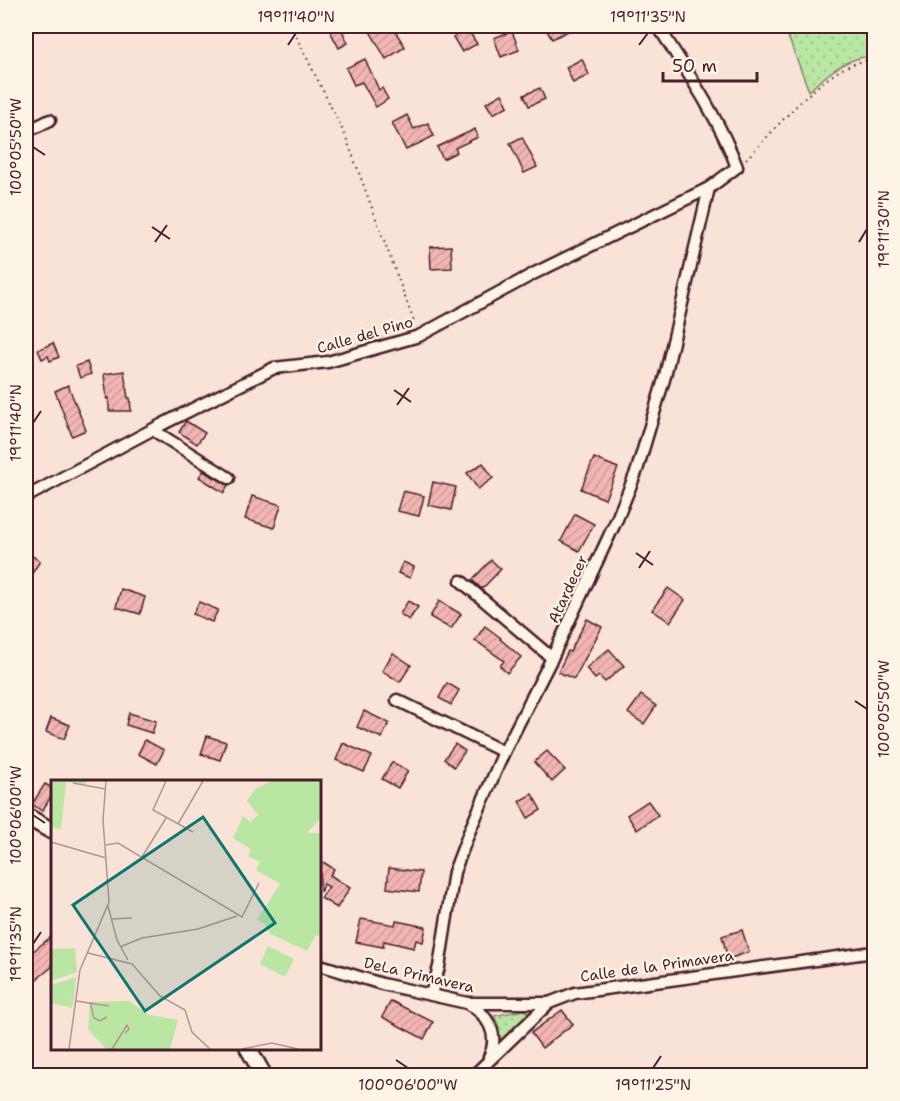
<svg xmlns="http://www.w3.org/2000/svg" width="900" height="1101" font-family="'Shantell Sans',sans-serif">
<style>
.grass{fill:url(#grass-dots);stroke:#828268;stroke-width:1.5}
.building{fill:url(#building-hatch);stroke:#4a1f2b;stroke-width:1.5}
.lines{fill:none;stroke-linecap:round;stroke-linejoin:round}
.minor-casing{stroke:#4a1f2b;stroke-width:15}
.secondary-casing{stroke:#4a1f2b;stroke-width:20}
.path{stroke:#4a1f2b;stroke-width:2;stroke-dasharray:1.5 4.5;stroke-linecap:butt}
.minor{stroke:#fcf5e5;stroke-width:10}
.secondary{stroke:#fcf5e5;stroke-width:15}
.ticks{fill:none;stroke:#4a1f2b;stroke-width:2}
.labels{text-anchor:middle;dominant-baseline:central;stroke-width:4.5;stroke-linejoin:round;paint-order:stroke}
.street-label{font-size:15px;fill:#4a1f2b;stroke:#fcf5e5}
.inset-road{fill:none;stroke:#b39492;stroke-width:1.5}
.view{fill:#0f766e;fill-opacity:0.15;stroke:#0f766e;stroke-width:3}
.inset-edge{fill:none;stroke:#4a1f2b;stroke-width:3}
.neatline{fill:none;stroke:#4a1f2b;stroke-width:2}
.ticks-label{font-size:15px;text-anchor:middle;fill:#4a1f2b}
</style>
<defs>
<pattern id="grass-dots" width="8" height="8" patternUnits="userSpaceOnUse" patternTransform="scale(1.5)"><rect width="8" height="8" fill="#bae6a4"/><path d="M2 2h.1M6 6h.1" fill="none" stroke="#a1c58d" stroke-width="1.8" stroke-linecap="round"/></pattern>
<pattern id="building-hatch" width="6" height="6" patternUnits="userSpaceOnUse" patternTransform="scale(1.5)"><rect width="6" height="6" fill="#f2b6b2"/><path d="M-1 1l2-2M0 6l6-6M5 7l2-2" fill="none" stroke="#d19c99"/></pattern>
</defs>
<rect width="100%" height="100%" fill="#f9e2d6"/>
<filter id="ink" filterUnits="userSpaceOnUse"><feTurbulence type="fractalNoise" baseFrequency=".0167" numOctaves="2"/><feDisplacementMap in="SourceGraphic" scale="12" xChannelSelector="R" yChannelSelector="G"/><feConvolveMatrix kernelMatrix="1 2 1 2 8 2 1 2 1" color-interpolation-filters="sRGB"/></filter>
<g filter="url(#ink)">
<g class="grass">
<path d="M 784,26 L 874,26 L 874,57 C 849,55 827,74 809,91 Z"/>
<polygon points="523,1010 527,1011 527,1016 498,1043 499,1027 494,1016"/>
</g>
<g class="building">
<polygon points="340,26 348,43 339,48 330,31"/>
<polygon points="367,26 392,26 405,47 386,59"/>
<polygon points="544,26 578,26 552,39"/>
<polygon points="467,28 477,44 462,52 453,37"/>
<polygon points="512,31 519,50 501,57 494,38"/>
<polygon points="365,59 379,90 382,88 388,99 376,107 362,82 354,85 346,68"/>
<polygon points="582,59 589,75 573,83 566,67"/>
<polygon points="540,88 545,99 529,106 524,95"/>
<polygon points="502,94 508,106 493,114 486,103"/>
<polygon points="407,115 414,129 428,123 434,136 406,150 392,123"/>
<polygon points="475,129 478,137 455,148 457,152 443,159 437,147"/>
<polygon points="522,137 537,167 524,173 510,143"/>
<polygon points="451,246 452,268 431,269 430,247"/>
<polygon points="53,343 59,357 50,361 48,356 42,359 38,350"/>
<polygon points="87,362 91,374 80,378 76,366"/>
<polygon points="124,371 128,398 130,398 131,411 109,411 109,398 107,399 104,374"/>
<polygon points="68,385 86,430 72,436 55,391"/>
<polygon points="186,421 205,433 197,444 179,432"/>
<polygon points="594,458 618,468 605,499 581,489"/>
<polygon points="483,463 493,478 478,489 467,473"/>
<polygon points="203,471 228,485 224,493 199,477"/>
<polygon points="433,482 456,487 451,510 428,505"/>
<polygon points="403,491 424,496 419,516 397,511"/>
<polygon points="252,496 281,505 274,528 245,519"/>
<polygon points="575,514 594,524 579,551 561,541"/>
<polygon points="26,552 40,561 26,583"/>
<polygon points="491,560 501,569 482,589 472,580"/>
<polygon points="403,562 414,567 410,578 398,573"/>
<polygon points="668,588 685,600 670,622 652,610"/>
<polygon points="121,589 145,597 140,614 116,607"/>
<polygon points="408,601 418,607 409,620 400,614"/>
<polygon points="439,601 461,614 451,629 430,617"/>
<polygon points="199,602 218,610 212,622 193,614"/>
<polygon points="587,619 602,627 574,679 558,672 568,651 570,652"/>
<polygon points="485,626 501,638 500,639 521,657 507,673 500,666 504,661 475,640"/>
<polygon points="609,649 624,666 605,682 599,676 595,679 586,668"/>
<polygon points="393,653 411,665 400,682 382,671"/>
<polygon points="447,683 459,690 451,705 439,698"/>
<polygon points="641,695 656,706 644,724 628,713"/>
<polygon points="364,711 389,723 382,738 357,727"/>
<polygon points="129,713 156,721 152,733 126,725"/>
<polygon points="51,718 70,725 64,739 46,732"/>
<polygon points="207,736 226,742 220,760 201,754"/>
<polygon points="145,740 164,750 157,764 138,754"/>
<polygon points="343,743 372,756 364,772 336,760"/>
<polygon points="455,744 465,751 454,767 444,759"/>
<polygon points="547,751 565,770 552,782 534,762"/>
<polygon points="392,762 408,771 398,788 382,779"/>
<polygon points="45,784 52,788 52,795 42,811 32,804"/>
<polygon points="532,794 541,810 528,818 519,801"/>
<polygon points="648,801 658,815 637,830 627,815"/>
<polygon points="320,860 334,869 330,875 350,888 337,908 321,898 329,887 324,884 320,892"/>
<polygon points="389,868 421,872 419,892 387,888"/>
<polygon points="361,919 395,925 396,921 426,927 423,942 416,940 414,948 384,941 383,947 356,942"/>
<polygon points="742,930 749,952 728,959 722,936"/>
<polygon points="52,936 52,967 32,983 26,975 26,957"/>
<polygon points="391,1001 433,1022 424,1039 382,1017"/>
<polygon points="562,1010 573,1024 542,1048 531,1033"/>
</g>
<g class="lines">
<g class="minor-casing">
<g id="minor">
<polyline points="26,132 50,120"/>
<polyline points="153,430 229,478"/>
<path d="M 26,497 L 161,425 L 274,368 L 328,362 L 419,336 L 535,273 L 709,188 L 737,167 C 718,116 687,72 658,26"/>
<polyline points="461,581 552,658"/>
<polyline points="397,700 504,752"/>
<polyline points="320,965 382,984 467,1003 549,1003"/>
<polyline points="431,994 439,967 454,872 470,830 504,752 552,658 617,519 637,470 665,376 709,188"/>
<path d="M 467,1003 C 488,1014 500,1035 489,1057"/>
<polyline points="473,1076 549,1003 575,993 874,952"/>
</g>
</g>
<g class="secondary-casing">
<g id="secondary">
<polyline points="26,816 52,831"/>
<polyline points="248,1048 264,1076"/>
</g>
</g>
<g class="path">
<polyline points="291,26 345,135 415,324"/>
<path d="M 746,159 C 775,131 832,56 874,61"/>
</g>
<use href="#minor" class="minor"/>
<use href="#secondary" class="secondary"/>
</g>
</g>
<path class="ticks" d="M 288,45 L 296,33M 639,45 L 648,33M 33,147 L 45,155M 152,227 L 170,239M 155,242 L 167,225M 859,242 L 867,229M 394,390 L 411,402M 397,405 L 409,388M 33,423 L 41,411M 636,553 L 653,565M 639,568 L 650,551M 855,701 L 867,709M 33,815 L 45,823M 33,944 L 41,932M 396,1060 L 408,1068M 653,1068 L 661,1056"/>
<g class="labels">
<g class="street-label">
<text transform="translate(365 335) rotate(-16)">Calle del Pino</text>
<text transform="translate(568 589) rotate(-65)">Atardecer</text>
<text transform="translate(657 966) rotate(-8)">Calle de la Primavera</text>
<text transform="translate(419 975) rotate(13)">DeLa Primavera</text>
</g>
</g>
<g transform="translate(51 780)">
<rect width="270" height="270" fill="#f9e2d6"/>
<path d="M 220,1 L 270,1 L 270,38 L 256,53 L 270,53 L 270,157 L 265,155 L 256,171 L 219,154 L 214,144 L 206,140 L 229,104 L 205,90 L 209,82 L 197,76 L 200,69 L 182,58 L 192,36 L 199,42 L 207,35 L 196,21 L 204,9 ZM 24,168 L 26,192 L 0,201 L 0,169 ZM 25,197 L 23,219 L 0,213 L 0,205 ZM 78,221 L 98,235 L 127,240 L 119,269 L 55,269 L 37,249 L 39,222 Z" fill="#bae6a4"/>
<path d="M 0,1 L 35,1 L 34,5 L 15,2 L 10,49 L 0,48 ZM 0,213 L 23,219 L 21,228 L 0,223 Z" fill="#bae6a4"/>
<path d="M 217,166 L 243,179 L 234,197 L 209,184 Z" fill="#bae6a4"/>
<path class="inset-road" d="M 115,1 L 102,30 L 142,52M 22,3 L 54,9M 127,44 L 152,1M 0,62 L 55,78M 55,65 L 67,63 L 191,137 L 208,103M 91,77 L 115,38M 57,126 L 66,160 L 77,180M 60,139 L 81,138M 69,167 L 91,158 L 147,149 L 186,136M 37,173 L 81,184 L 109,216 L 134,230 L 141,252 L 159,269M 25,221 L 58,226M 39,222 L 43,238 L 49,241 L 56,237M 18,269 L 29,190 L 58,122 L 52,40 L 55,1M 61,269 L 76,245 L 78,249 L 74,253M 191,269 L 221,263 L 247,269"/>
<path class="view" d="M 152,37 L 224,143 L 94,231 L 22,125 Z"/>
<rect width="270" height="270" class="inset-edge"/>
</g>
<rect width="900" height="1101" fill="none" stroke="#fcf5e5" stroke-width="66"/>
<path d="M663 72v9h94v-9" fill="none" stroke="#4a1f2b" stroke-width="3"/>
<text x="672" y="72" font-size="18" fill="#4a1f2b" stroke="#fcf5e5" stroke-width="4.5" paint-order="stroke">50 m</text>
<rect x="33" y="33" width="834" height="1035" class="neatline"/>
<g class="ticks-label">
<text x="296" y="22">19°11'40"N</text>
<text x="648" y="22">19°11'35"N</text>
<text transform="translate(16 147) rotate(-90)" y="5">100°05'50"W</text>
<text transform="translate(884 229) rotate(-90)" y="5">19°11'30"N</text>
<text transform="translate(16 423) rotate(-90)" y="5">19°11'40"N</text>
<text transform="translate(884 709) rotate(-90)" y="5">100°05'50"W</text>
<text transform="translate(16 815) rotate(-90)" y="5">100°06'00"W</text>
<text transform="translate(16 944) rotate(-90)" y="5">19°11'35"N</text>
<text x="408" y="1090">100°06'00"W</text>
<text x="653" y="1090">19°11'25"N</text>
</g>
</svg>
